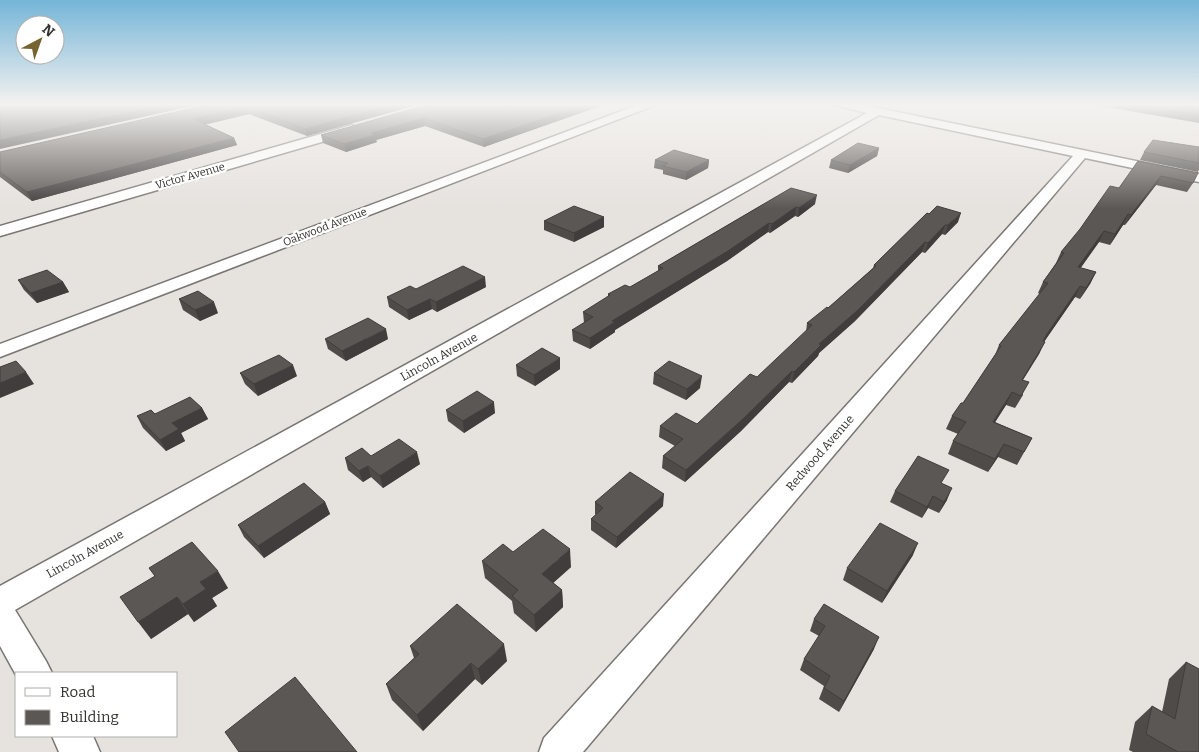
<svg xmlns="http://www.w3.org/2000/svg" width="1199" height="752" font-family="Bitter,serif">
<style>
.lines{fill:none;stroke-linecap:round;stroke-linejoin:round}
.minor-casing{stroke:#797572;stroke-width:3}
.minor{fill:#fff;fill-rule:evenodd}
.wall{fill:#4e4b49}
.shaded-wall{fill:#403d3c}
.building{fill:#5b5755;stroke:#403d3c}
.labels{text-anchor:middle;dominant-baseline:central;stroke-width:5;stroke-linejoin:round;paint-order:stroke}
.far-street-label{font-size:11px;fill:#333230;stroke:#fff}
.street-label{font-size:12px;fill:#333230;stroke:#fff}
</style>
<rect width="100%" height="100%" fill="#e6e2de"/>
<g class="lines">
<g class="minor-casing">
<g id="minor">
<polygon points="640,104 654,104 653,106 0,357 0,344"/>
<polygon points="837,104 857,104 878,108 1199,174 1199,182 1085,158 583,752 539,752 544,738 1073,156 879,115 15,610 46,661 52,673 16,673 16,675 0,646 0,586 867,113 838,106"/>
<polygon points="352,125 358,129 356,132 0,236 0,226"/>
<polygon points="52,736 93,736 100,752 59,752"/>
</g>
</g>
<use href="#minor" class="minor"/>
</g>
<g class="wall">
<polygon points="211,104 420,104 307,136 249,114 205,124 234,138 237,145 32,201 0,177 0,152"/>
<polygon points="430,104 606,104 484,147 425,126 376,140 377,142 346,152 323,143 321,135"/>
<polygon points="1089,104 1173,104 1199,107 1199,123"/>
<polygon points="1189,104 1199,104 1199,106"/>
<polygon points="1199,147 1199,169 1198,172 1140,160 1144,152"/>
<polygon points="879,148 877,156 848,173 829,168 831,160"/>
<polygon points="655,160 709,160 708,168 686,180 663,174 663,170 654,168"/>
<polygon points="1138,161 1193,183 1187,192 1156,185 1125,225 1123,225 1110,245 1099,242 1080,268 1096,272 1090,284 1080,299 1075,297 1044,342 1039,354 1023,380 1023,395 1015,408 1006,405 995,422 1032,438 1017,465 998,457 988,472 948,454 953,441 958,434 946,429 952,416 963,403 995,355 999,345 1040,294 1038,293 1043,282 1056,263 1061,252 1119,188"/>
<polygon points="791,188 815,204 798,217 795,216 770,233 768,232 727,261 615,330 615,332 590,349 573,341 572,330 584,323 583,312 608,297 608,294 630,287 658,271 658,266"/>
<polygon points="927,213 958,222 945,235 942,234 925,253 922,252 855,321 819,353 818,356 792,383 789,382 741,431 685,482 662,468 663,456 675,446 659,437 660,426 697,424 757,377 806,332 807,323 828,308 873,268 874,265"/>
<polygon points="604,217 604,227 574,242 544,230 544,221"/>
<polygon points="18,280 63,282 69,292 37,303 24,290"/>
<polygon points="486,287 437,312 432,309 409,320 389,307 387,297"/>
<polygon points="179,299 218,313 200,321 183,310"/>
<polygon points="325,339 388,339 346,361 328,349"/>
<polygon points="516,365 560,369 535,386 517,376"/>
<polygon points="240,373 297,376 258,396 245,384"/>
<polygon points="654,373 700,388 686,400 653,384"/>
<polygon points="202,408 208,419 181,433 185,441 166,451 143,428 137,416"/>
<polygon points="446,410 495,413 464,433 448,421"/>
<polygon points="371,456 420,464 383,488 371,477 363,482 348,470 345,458"/>
<polygon points="943,484 947,500 939,513 928,508 922,518 890,502 895,491"/>
<polygon points="325,502 330,514 264,558 244,537 238,525"/>
<polygon points="595,502 663,506 616,548 591,530 591,519 596,515 595,514"/>
<polygon points="513,552 571,567 553,583 562,590 563,607 536,632 514,613 512,601 485,578 482,561"/>
<polygon points="913,555 882,603 843,580 847,568"/>
<polygon points="149,568 228,588 212,598 217,606 194,622 188,614 151,639 155,576"/>
<polygon points="814,619 874,649 839,712 819,699 824,686 800,670 804,659 819,636 810,631"/>
<polygon points="410,646 507,661 482,685 475,679 423,731 392,700 386,684 414,658"/>
<polygon points="1186,662 1199,752 1133,752 1129,750 1135,722 1152,706 1162,712 1169,679"/>
</g>
<g class="shaded-wall">
<polygon points="167,104 201,104 0,149 0,140"/>
<polygon points="394,104 420,104 307,136 305,129"/>
<polygon points="586,104 606,104 484,147 483,139"/>
<polygon points="247,106 249,114 196,127 193,119"/>
<polygon points="424,118 425,126 376,140 377,142 346,152 344,144 371,133"/>
<polygon points="234,138 237,145 32,201 27,192"/>
<polygon points="879,148 877,156 848,173 850,165"/>
<polygon points="709,160 708,168 686,180 686,172"/>
<polygon points="1161,176 1156,185 1125,225 1131,215"/>
<polygon points="817,195 815,204 798,217 799,208"/>
<polygon points="796,207 795,216 770,233 772,224"/>
<polygon points="961,213 958,222 945,235 948,225"/>
<polygon points="1128,214 1123,225 1110,245 1115,234"/>
<polygon points="604,217 604,227 574,242 574,233"/>
<polygon points="769,223 768,232 727,261 615,330 615,332 590,349 590,338 612,321"/>
<polygon points="945,225 942,234 925,253 928,243"/>
<polygon points="1104,231 1099,242 1073,279 1078,267"/>
<polygon points="925,242 922,252 855,321 819,353 818,356 792,383 794,372 819,344"/>
<polygon points="1096,272 1090,284 1080,299 1086,288"/>
<polygon points="485,277 486,287 437,312 436,302"/>
<polygon points="63,282 69,292 37,303 31,293"/>
<polygon points="1080,286 1075,297 1041,346 1037,353 1047,334"/>
<polygon points="430,299 432,309 409,320 407,310"/>
<polygon points="214,302 218,313 200,321 195,310"/>
<polygon points="386,329 388,339 346,361 342,351"/>
<polygon points="1045,342 1039,354 1015,392 1022,380"/>
<polygon points="560,358 560,369 535,386 534,375"/>
<polygon points="293,365 297,376 258,396 254,384"/>
<polygon points="792,371 789,382 741,431 685,482 686,470"/>
<polygon points="26,372 34,384 0,398 0,383"/>
<polygon points="702,376 700,388 686,400 687,389"/>
<polygon points="1012,392 1006,405 987,435 993,422"/>
<polygon points="494,402 495,413 464,433 463,421"/>
<polygon points="202,408 208,419 181,433 185,441 166,451 160,440 172,423"/>
<polygon points="1004,444 998,457 988,472 995,459"/>
<polygon points="417,452 420,464 383,488 380,476"/>
<polygon points="368,466 371,477 363,482 359,471"/>
<polygon points="952,488 947,500 939,513 944,502"/>
<polygon points="664,494 663,506 616,548 617,537"/>
<polygon points="933,496 928,508 922,518 927,507"/>
<polygon points="325,502 330,514 264,558 258,546"/>
<polygon points="918,543 913,555 882,603 887,591"/>
<polygon points="570,549 571,567 544,591 542,574"/>
<polygon points="218,571 228,588 212,598 217,606 194,622 183,604 200,582"/>
<polygon points="562,590 563,607 536,632 534,615"/>
<polygon points="177,597 188,614 151,639 138,622"/>
<polygon points="879,637 874,649 839,712 844,701"/>
<polygon points="504,644 507,661 482,685 478,669"/>
<polygon points="471,663 475,679 423,731 417,715"/>
</g>
<g class="building">
<polygon points="9,104 167,104 0,140 0,105"/>
<polygon points="211,104 394,104 305,129 247,106 193,119 234,138 27,192 0,172 0,152"/>
<polygon points="430,104 586,104 483,139 424,118 371,133 375,135 344,144 321,135"/>
<polygon points="1132,104 1173,104 1199,107 1199,115"/>
<polygon points="1153,140 1199,147 1199,163 1144,152"/>
<polygon points="858,143 879,148 850,165 831,160"/>
<polygon points="674,150 709,160 686,172 663,166 668,163 655,160"/>
<polygon points="1138,161 1198,173 1193,183 1161,176 1131,215 1128,214 1115,234 1104,231 1078,267 1096,272 1086,288 1080,286 1047,334 1043,341 1045,342 1022,380 1029,382 1021,396 1012,392 993,422 1032,438 1024,452 1004,444 995,459 953,441 966,422 952,416 961,403 963,403 1001,346 999,345 1048,283 1043,282 1064,253 1061,252 1080,229 1110,186 1119,188"/>
<polygon points="791,188 817,195 799,208 796,207 772,224 769,223 728,251 612,321 615,322 590,338 572,330 593,317 583,312 610,295 608,294 625,285 630,287 663,268 658,266"/>
<polygon points="574,206 604,217 574,233 544,221"/>
<polygon points="937,206 961,213 948,225 945,225 928,243 925,242 858,310 819,344 821,345 794,372 792,371 743,419 686,470 663,456 683,439 660,426 676,413 697,424 750,374 757,377 812,325 807,323 827,307 828,308 876,266 874,265 927,213 929,214"/>
<polygon points="463,266 485,277 436,302 430,299 407,310 387,297 410,286 416,289"/>
<polygon points="47,270 63,282 31,293 18,280"/>
<polygon points="198,291 214,302 195,310 179,299"/>
<polygon points="368,318 386,329 342,351 325,339"/>
<polygon points="542,348 560,358 534,375 516,365"/>
<polygon points="279,355 293,365 254,384 240,373"/>
<polygon points="16,361 26,372 0,383 0,367"/>
<polygon points="669,361 702,376 687,389 654,373"/>
<polygon points="477,391 494,402 463,421 446,410"/>
<polygon points="190,397 202,408 172,423 179,429 160,440 137,416 151,410 155,414"/>
<polygon points="399,439 417,452 380,476 368,466 359,471 345,458 362,448 371,456"/>
<polygon points="918,456 949,470 941,483 952,488 944,502 933,496 927,507 895,491"/>
<polygon points="630,472 664,494 617,537 591,519 603,508 595,502"/>
<polygon points="304,483 325,502 258,546 238,525"/>
<polygon points="880,523 918,543 887,591 847,568"/>
<polygon points="543,529 570,549 542,574 562,590 534,615 512,596 518,590 482,561 503,544 513,552"/>
<polygon points="192,542 218,571 200,582 206,589 183,604 177,597 138,622 120,597 155,576 149,568"/>
<polygon points="457,604 504,644 478,669 471,663 417,715 386,684 419,654 410,646"/>
<polygon points="824,604 879,637 844,701 824,688 830,676 804,659 825,626 814,619"/>
<polygon points="1186,662 1199,669 1199,752 1178,752 1146,734 1152,706 1175,719"/>
<polygon points="295,677 357,752 239,752 225,732"/>
</g>
<linearGradient id="sky" x2="0" y2="1"><stop stop-color="#75b5d8"/><stop offset="0.5" stop-color="#f4f2f0"/><stop offset="1" stop-color="#f4f2f0" stop-opacity="0"/></linearGradient>
<rect width="1199" height="209" fill="url(#sky)"/>
<g class="labels">
<g class="far-street-label">
<text transform="translate(190 176) rotate(-16)">Victor Avenue</text>
<text transform="translate(325 227) rotate(-21)">Oakwood Avenue</text>
</g>
<g class="street-label">
<text transform="translate(439 357) rotate(-29)">Lincoln Avenue</text>
<text transform="translate(820 453) rotate(-49)">Redwood Avenue</text>
<text transform="translate(85 554) rotate(-29)">Lincoln Avenue</text>
</g>
</g>
<rect x="15" y="672" width="162" height="65" fill="#ffffff" stroke="#adadac"/>
<rect x="25" y="688" width="25" height="8" fill="#ffffff" stroke="#adadac"/>
<text x="60" y="697" font-size="15" fill="#333230">Road</text>
<rect x="25" y="710" width="25" height="15" fill="#5b5755" stroke="#adadac"/>
<text x="60" y="722" font-size="15" fill="#333230">Building</text>
<g transform="translate(40 40) rotate(41)"><circle r="24" fill="#ffffff" stroke="#adadac"/>
<path d="M0-4L9 19L0 12L-9 19Z" fill="#756331"/>
<text y="-8" font-size="14" font-weight="bold" text-anchor="middle" fill="#333230">N</text>
</g>
</svg>
